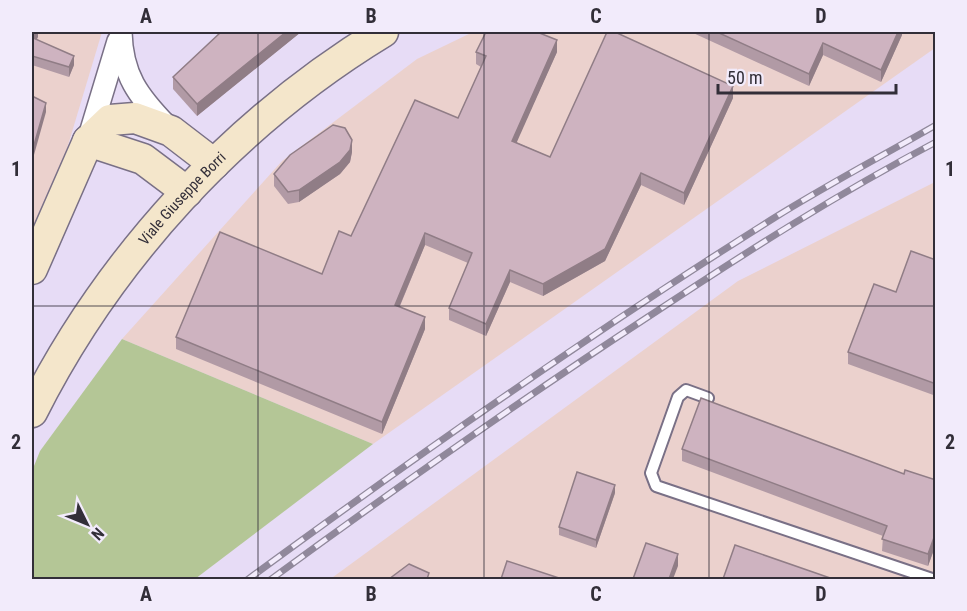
<svg xmlns="http://www.w3.org/2000/svg" width="967" height="611" font-family="'Roboto Condensed',sans-serif">
<style>
.industrial{fill:#ebd1cd}
.green{fill:#b4c696}
.lines{fill:none;stroke-linecap:round;stroke-linejoin:round}
.lane-casing{stroke:#797086;stroke-width:14}
.street-casing{stroke:#797086;stroke-width:24}
.secondary-casing{stroke:#797086;stroke-width:33}
.lane{stroke:#fff;stroke-width:10}
.street{stroke:#fff;stroke-width:21}
.secondary{stroke:#f4e6cb;stroke-width:30}
.rail-casing{stroke:#90889b;stroke-width:7}
.rail{stroke:#f2ebfb;stroke-width:4.5;stroke-dasharray:14;stroke-linecap:butt}
.wall{fill:#b19aa5}
.shaded-wall{fill:#907d86}
.building{fill:#ceb3c0;stroke:#907d86;stroke-width:1.5}
.grid{fill:none;stroke:#322e38;stroke-width:1.5;stroke-opacity:0.55}
.labels{text-anchor:middle;dominant-baseline:central;stroke-width:5;stroke-linejoin:round;paint-order:stroke}
.street-label{font-size:15px;fill:#322e38;stroke:#f2ebfb}
.neatline{fill:none;stroke:#322e38;stroke-width:2}
.grid-label{font-size:20px;text-anchor:middle;font-weight:bold;fill:#322e38}
</style>
<rect width="100%" height="100%" fill="#e7dcf6"/>
<g class="industrial">
<polygon points="32,32 102,32 63,162 32,231"/>
<polygon points="473,32 935,32 935,48 373,444 122,339 282,161 417,59"/>
<polygon points="935,182 935,579 329,580 738,281"/>
</g>
<polygon class="green" points="122,339 373,444 195,579 32,579 32,471 40,451"/>
<g class="lines">
<g class="lane-casing">
<polyline id="lane" points="708,398 686,390 678,397 651,473 656,486 935,580"/>
</g>
<g class="street-casing">
<g id="street">
<path d="M 121,32 C 122,75 138,96 167,126"/>
<polyline points="88,140 118,41"/>
</g>
</g>
<g class="secondary-casing">
<g id="secondary">
<polyline points="88,141 143,159 187,192"/>
<polyline points="32,269 88,141 110,120 135,118 171,131 214,164"/>
<path id="s1" d="M 32,412 C 110,257 235,122 383,32"/>
</g>
</g>
<use href="#lane" class="lane"/>
<use href="#street" class="street"/>
<use href="#secondary" class="secondary"/>
<g class="rail-casing">
<g id="rail">
<path d="M 247,580 C 419,454 594,331 774,218 C 827,185 882,156 936,125"/>
<path d="M 270,580 C 397,487 525,397 657,311 C 748,251 839,193 936,142"/>
</g>
</g>
<use href="#rail" class="rail"/>
</g>
<g class="wall">
<polygon points="32,32 38,32 37,39 74,65 69,77 32,65"/>
<polygon points="221,32 301,32 197,116 173,89 173,77"/>
<polygon points="691,32 902,32 902,35 881,82 823,55 809,86"/>
<polygon points="476,52 557,52 516,142 550,157 733,98 684,205 641,185 605,261 543,296 510,282 486,336 449,320 449,308 468,263 425,245 400,306 425,329 382,434 176,349 176,337 322,274 351,236 458,118 481,67 476,64"/>
<polygon points="352,152 350,162 340,174 299,202 288,204 274,186 274,174"/>
<polygon points="936,260 936,396 848,364 848,352 896,292"/>
<polygon points="682,449 904,474 936,480 936,544 928,566 882,551 883,536 682,461"/>
<polygon points="615,493 596,548 559,535 559,527"/>
</g>
<g class="shaded-wall">
<polygon points="36,32 38,32 38,37 33,47 33,38"/>
<polygon points="286,32 301,32 197,116 197,104"/>
<polygon points="898,32 902,32 902,35 881,82 881,70"/>
<polygon points="557,40 557,52 512,153 512,141"/>
<polygon points="823,43 823,55 809,86 809,74"/>
<polygon points="74,56 74,65 69,77 69,67"/>
<polygon points="733,86 733,98 684,205 684,193"/>
<polygon points="46,103 46,112 32,162 32,152"/>
<polygon points="352,140 352,152 350,162 340,174 299,202 299,190"/>
<polygon points="641,173 641,185 605,261 543,296 543,284"/>
<polygon points="425,233 425,245 395,317 395,305"/>
<polygon points="510,270 510,282 486,336 486,324"/>
<polygon points="425,317 425,329 382,434 382,422"/>
<polygon points="615,485 615,493 596,548 596,540"/>
<polygon points="936,532 936,544 928,566 928,554"/>
<polygon points="678,554 678,566 673,579 669,579"/>
</g>
<g class="building">
<polygon points="32,32 36,32 33,38 74,56 69,67 32,56"/>
<polygon points="221,32 286,32 197,104 173,77"/>
<polygon points="486,32 537,32 557,40 512,141 550,157 607,32 615,32 733,86 684,193 641,173 605,249 543,284 510,270 486,324 449,308 472,253 425,233 395,305 425,317 382,422 176,337 220,232 322,274 339,231 351,236 415,100 458,118 486,56 476,52"/>
<polygon points="717,32 898,32 881,70 823,43 809,74"/>
<polygon points="32,96 46,103 32,152"/>
<polygon points="333,125 345,128 352,140 350,150 340,162 299,190 288,192 274,174 290,155"/>
<polygon points="911,251 936,260 936,384 848,352 874,284 896,292"/>
<polygon points="701,398 904,474 905,470 936,480 936,532 928,554 882,539 887,526 682,449"/>
<polygon points="577,472 615,485 596,540 559,527"/>
<polygon points="646,543 678,554 669,579 633,579"/>
<polygon points="735,545 833,579 723,579"/>
<polygon points="507,561 562,579 501,579"/>
<polygon points="409,564 429,573 427,579 389,579"/>
</g>
<path class="grid" d="M 258,32 L 258,580M 484,32 L 484,580M 709,32 L 709,580M 32,306 L 936,306"/>
<g class="labels">
<g class="street-label">
<text stroke="none"><textPath href="#s1" startOffset="262">Viale Giuseppe Borri</textPath></text>
</g>
</g>
<rect width="967" height="611" fill="none" stroke="#f2ebfb" stroke-width="66"/>
<g transform="translate(87 524) rotate(133)" stroke="#f2ebfb" stroke-width="4.5" paint-order="stroke">
<path d="M0-4.5L10 22L0 15L-10 22Z" fill="#322e38"/>
<text y="-9" font-size="16" font-weight="bold" text-anchor="middle" fill="#322e38">N</text>
</g>
<path d="M718 84v9h178v-9" fill="none" stroke="#322e38" stroke-width="3"/>
<text x="727" y="84" font-size="18" fill="#322e38" stroke="#f2ebfb" stroke-width="4.5" paint-order="stroke">50 m</text>
<rect x="33" y="33" width="901" height="545" class="neatline"/>
<g class="grid-label">
<text x="146" y="23">A</text>
<text x="371" y="23">B</text>
<text x="596" y="23">C</text>
<text x="821" y="23">D</text>
<text x="16" y="176">1</text>
<text x="950" y="176">1</text>
<text x="16" y="449">2</text>
<text x="950" y="449">2</text>
<text x="146" y="601">A</text>
<text x="371" y="601">B</text>
<text x="596" y="601">C</text>
<text x="821" y="601">D</text>
</g>
</svg>
